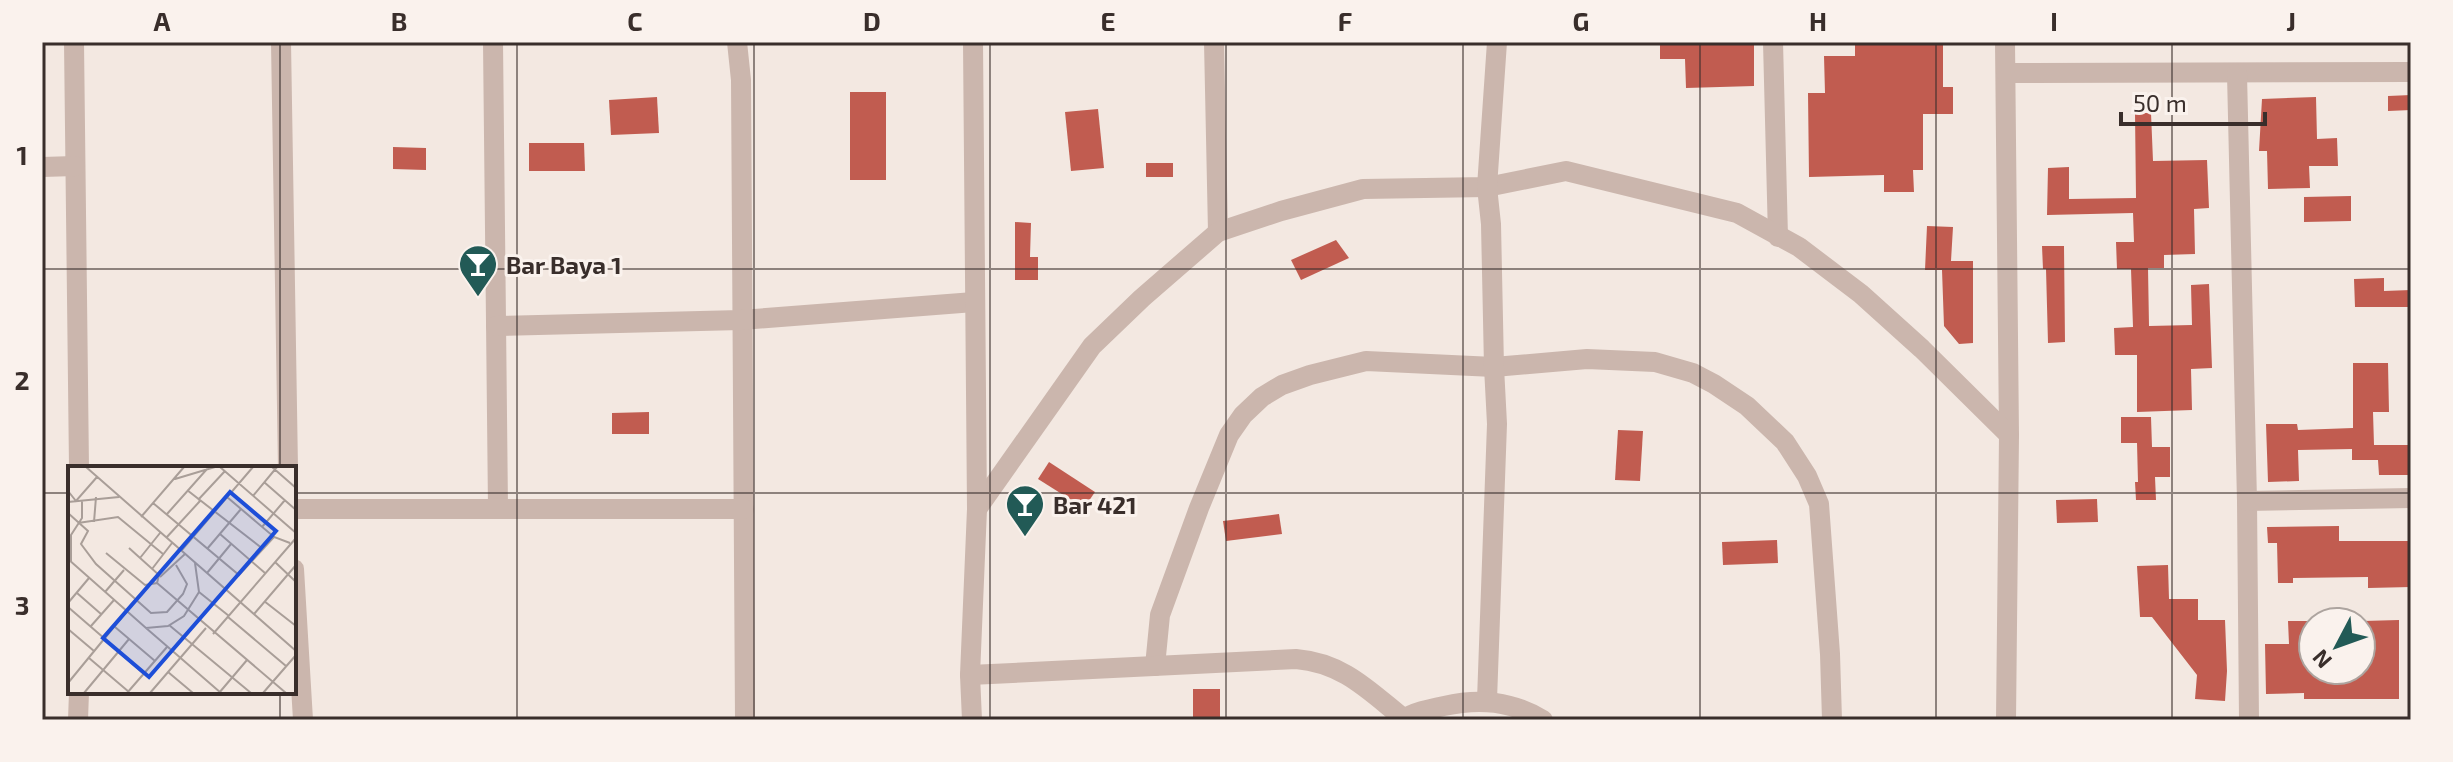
<svg xmlns="http://www.w3.org/2000/svg" width="2453" height="762" font-family="'Exo 2',sans-serif">
<style>
.building{fill:#c15c50}
.lines{fill:none;stroke-linecap:round;stroke-linejoin:round}
.minor{stroke:#cbb6ad;stroke-width:20}
.grid{fill:none;stroke:#392e2b;stroke-width:2;stroke-opacity:0.55}
.labels{text-anchor:middle;dominant-baseline:central;stroke-width:6;stroke-linejoin:round;paint-order:stroke}
.poi-label{font-size:24px;font-weight:bold;fill:#392e2b;stroke:#faf2ed;text-anchor:start}
.inset-road{fill:none;stroke:#a99e98;stroke-width:2}
.view{fill:#1d4ed8;fill-opacity:0.15;stroke:#1d4ed8;stroke-width:4}
.inset-edge{fill:none;stroke:#392e2b;stroke-width:4}
.neatline{fill:none;stroke:#392e2b;stroke-width:3}
.grid-label{font-size:26px;text-anchor:middle;font-weight:bold;fill:#392e2b}
</style>
<rect width="100%" height="100%" fill="#f3e8e1"/>
<g class="building">
<polygon points="1660,42 1723,42 1723,45 1754,45 1754,86 1686,88 1685,59 1660,59"/>
<polygon points="1855,42 1943,42 1943,87 1953,87 1953,114 1923,114 1923,170 1913,170 1914,192 1884,192 1884,175 1809,177 1808,93 1825,93 1824,56 1855,56"/>
<rect x="850" y="92" width="36" height="88"/>
<polygon points="2411,95 2411,110 2388,111 2388,96"/>
<polygon points="657,97 659,133 611,135 609,100"/>
<polygon points="2316,97 2317,139 2337,138 2338,166 2309,166 2310,188 2268,189 2267,151 2259,151 2262,99"/>
<polygon points="1098,109 1104,168 1071,171 1065,112"/>
<polygon points="2135,113 2151,113 2153,161 2207,160 2209,208 2194,209 2195,254 2164,255 2164,268 2148,268 2149,326 2192,325 2191,285 2209,284 2212,368 2191,369 2192,410 2137,412 2137,355 2115,355 2114,328 2133,327 2131,269 2117,269 2116,242 2134,242 2133,213 2047,215 2048,168 2069,167 2069,199 2136,198"/>
<polygon points="529,143 584,143 585,171 529,171"/>
<polygon points="393,147 426,148 426,170 393,169"/>
<rect x="1146" y="163" width="27" height="14"/>
<polygon points="2351,196 2351,221 2304,222 2304,197"/>
<polygon points="1015,222 1031,223 1030,257 1038,257 1038,280 1015,280"/>
<polygon points="1927,226 1953,227 1951,261 1973,261 1973,343 1959,344 1944,326 1942,270 1925,270"/>
<polygon points="1336,240 1349,258 1301,280 1291,260"/>
<polygon points="2042,246 2064,246 2065,342 2048,343 2046,269 2043,269"/>
<polygon points="2384,278 2384,291 2411,290 2411,307 2355,307 2354,279"/>
<polygon points="2353,363 2388,363 2389,412 2373,412 2374,445 2411,445 2411,475 2379,475 2378,460 2352,460 2352,449 2298,450 2299,481 2268,482 2266,424 2297,424 2298,430 2353,428"/>
<polygon points="649,412 649,434 612,434 612,413"/>
<polygon points="2121,417 2151,417 2152,447 2170,447 2170,477 2155,477 2156,500 2136,500 2135,482 2138,482 2137,443 2121,443"/>
<polygon points="1618,430 1643,431 1640,481 1615,480"/>
<polygon points="1049,462 1095,492 1084,508 1038,479"/>
<polygon points="2097,499 2098,522 2057,523 2056,500"/>
<polygon points="1279,514 1282,534 1226,541 1223,521"/>
<polygon points="2339,526 2339,541 2411,541 2411,587 2368,588 2368,577 2293,578 2293,583 2278,583 2277,543 2268,543 2267,527"/>
<polygon points="1777,540 1778,563 1723,565 1722,542"/>
<polygon points="2168,565 2169,599 2198,599 2198,620 2225,620 2227,671 2225,701 2195,699 2197,675 2152,617 2140,617 2137,566"/>
<polygon points="2399,620 2399,699 2304,699 2304,693 2266,694 2265,644 2289,644 2288,621 2313,621 2313,670 2364,670 2363,621"/>
<rect x="1193" y="689" width="27" height="31"/>
</g>
<g class="lines">
<g class="minor">
<polyline points="74,42 79,468"/>
<polyline points="281,42 288,468"/>
<polyline points="493,42 498,508"/>
<polyline points="737,42 741,80 745,720"/>
<polyline points="1214,42 1218,232"/>
<polyline points="1773,42 1778,237"/>
<polyline points="2005,42 2009,435"/>
<polyline points="2006,73 2411,72"/>
<polyline points="2237,74 2247,501 2249,720"/>
<polyline points="42,167 75,166"/>
<polyline points="496,326 741,320 974,302"/>
<polyline points="2247,501 2411,498"/>
<polyline points="294,509 744,509"/>
<polyline points="977,509 1092,346 1142,298 1218,232 1281,211 1363,189 1487,187 1566,171 1737,213 1799,247 1861,294 1922,349 2009,435 2006,720"/>
<polyline points="294,569 303,720"/>
<polyline points="1155,666 1160,615 1199,508 1229,435 1243,415 1262,397 1282,385 1310,375 1366,361 1494,367 1587,359 1655,362 1693,373 1714,384 1747,406 1785,442 1807,476 1819,504 1830,654 1832,720"/>
<path d="M 970,675 L 1296,659 C 1343,663 1368,690 1403,718"/>
<polyline points="1487,700 1497,424 1494,367 1491,224 1487,187 1497,42"/>
<polyline points="78,720 79,692"/>
<polyline points="972,720 970,675 977,509 973,42"/>
<path d="M 1402,720 C 1414,712 1429,709 1444,706 C 1480,698 1511,701 1543,720"/>
</g>
</g>
<path class="grid" d="M 280,42 L 280,468M 517,42 L 517,720M 754,42 L 754,720M 990,42 L 990,720M 1226,42 L 1226,720M 1463,42 L 1463,720M 1700,42 L 1700,720M 1936,42 L 1936,720M 2172,42 L 2172,720M 42,269 L 2411,269M 42,493 L 70,493M 294,493 L 2411,493M 280,692 L 280,720"/>
<defs>
<g id="bar-pin" transform="scale(2)"><path d="M0 17L-7.5 6A9.5 9.5 0 1 1 7.5 6Z" fill="#225a56" stroke="#faf2ed"/><path d="M-6-5H6L.8 .8V4.5H3.5V6h-7V4.5H-.8V.8Z" fill="#fff"/></g>
</defs>
<g fill-rule="evenodd">
<use href="#bar-pin" x="478" y="264"/>
<use href="#bar-pin" x="1025" y="504"/>
</g>
<g class="labels">
<g class="poi-label">
<text x="506" y="264">Bar Baya 1</text>
<text x="1053" y="504">Bar 421</text>
</g>
</g>
<g transform="translate(68 466)">
<rect width="228" height="228" fill="#f3e8e1"/>
<path class="inset-road" d="M 18,1 L 228,185M 152,1 L 228,67M 204,1 L 228,22M 107,13 L 147,1M 196,16 L 228,44M 119,24 L 195,83M 0,25 L 8,35 L 29,11M 185,30 L 209,1M 159,31 L 206,71 L 222,77M 130,34 L 157,5M 0,36 L 51,31M 85,37 L 171,109 L 206,71M 0,47 L 20,65 L 13,78 L 28,98 L 83,147 L 99,146 L 115,128 L 119,118 L 108,99M 99,48 L 139,3M 73,51 L 116,1M 26,56 L 28,31M 10,57 L 50,51 L 95,88M 194,61 L 217,34M 152,68 L 197,107M 98,72 L 132,35M 139,83 L 173,43M 113,85 L 185,1M 38,87 L 77,119 L 89,117 L 91,109 L 61,82M 72,92 L 92,67M 0,93 L 78,162 L 100,160 L 116,150 L 131,126 L 127,97M 3,96 L 3,69 L 14,52 L 14,34M 207,96 L 228,116M 84,103 L 104,77M 139,107 L 163,78M 92,111 L 117,88M 89,117 L 218,227M 37,126 L 56,104M 131,126 L 161,150M 9,127 L 33,148M 196,135 L 228,160M 0,137 L 21,112M 0,141 L 37,173M 186,148 L 228,99M 160,151 L 218,200M 101,159 L 183,227M 23,160 L 46,134M 47,161 L 87,195M 78,162 L 153,227M 0,163 L 26,185M 145,168 L 228,72M 51,186 L 76,208M 21,192 L 61,226M 100,206 L 125,227M 0,217 L 59,145M 16,227 L 61,173M 59,227 L 99,181M 82,227 L 138,162M 151,227 L 179,194M 195,227 L 228,189"/>
<path class="view" d="M 162,26 L 208,65 L 81,211 L 35,172 Z"/>
<rect width="228" height="228" class="inset-edge"/>
</g>
<rect width="2453" height="762" fill="none" stroke="#faf2ed" stroke-width="88"/>
<g transform="translate(2337 646) rotate(229)"><circle r="38" fill="#faf2ed" stroke="#ada49f" stroke-width="2"/>
<path d="M0-6L14 30L0 20L-14 30Z" fill="#225a56"/>
<text y="-12" font-size="22" font-weight="bold" text-anchor="middle" fill="#392e2b">N</text>
</g>
<path d="M2121 112v12h144v-12" fill="none" stroke="#392e2b" stroke-width="4"/>
<text x="2133" y="112" font-size="24" fill="#392e2b" stroke="#faf2ed" stroke-width="6" paint-order="stroke">50 m</text>
<rect x="44" y="44" width="2365" height="674" class="neatline"/>
<g class="grid-label">
<text x="162" y="31">A</text>
<text x="399" y="31">B</text>
<text x="635" y="31">C</text>
<text x="872" y="31">D</text>
<text x="1108" y="31">E</text>
<text x="1345" y="31">F</text>
<text x="1581" y="31">G</text>
<text x="1818" y="31">H</text>
<text x="2054" y="31">I</text>
<text x="2291" y="31">J</text>
<text x="22" y="165">1</text>
<text x="22" y="390">2</text>
<text x="22" y="615">3</text>
</g>
</svg>
